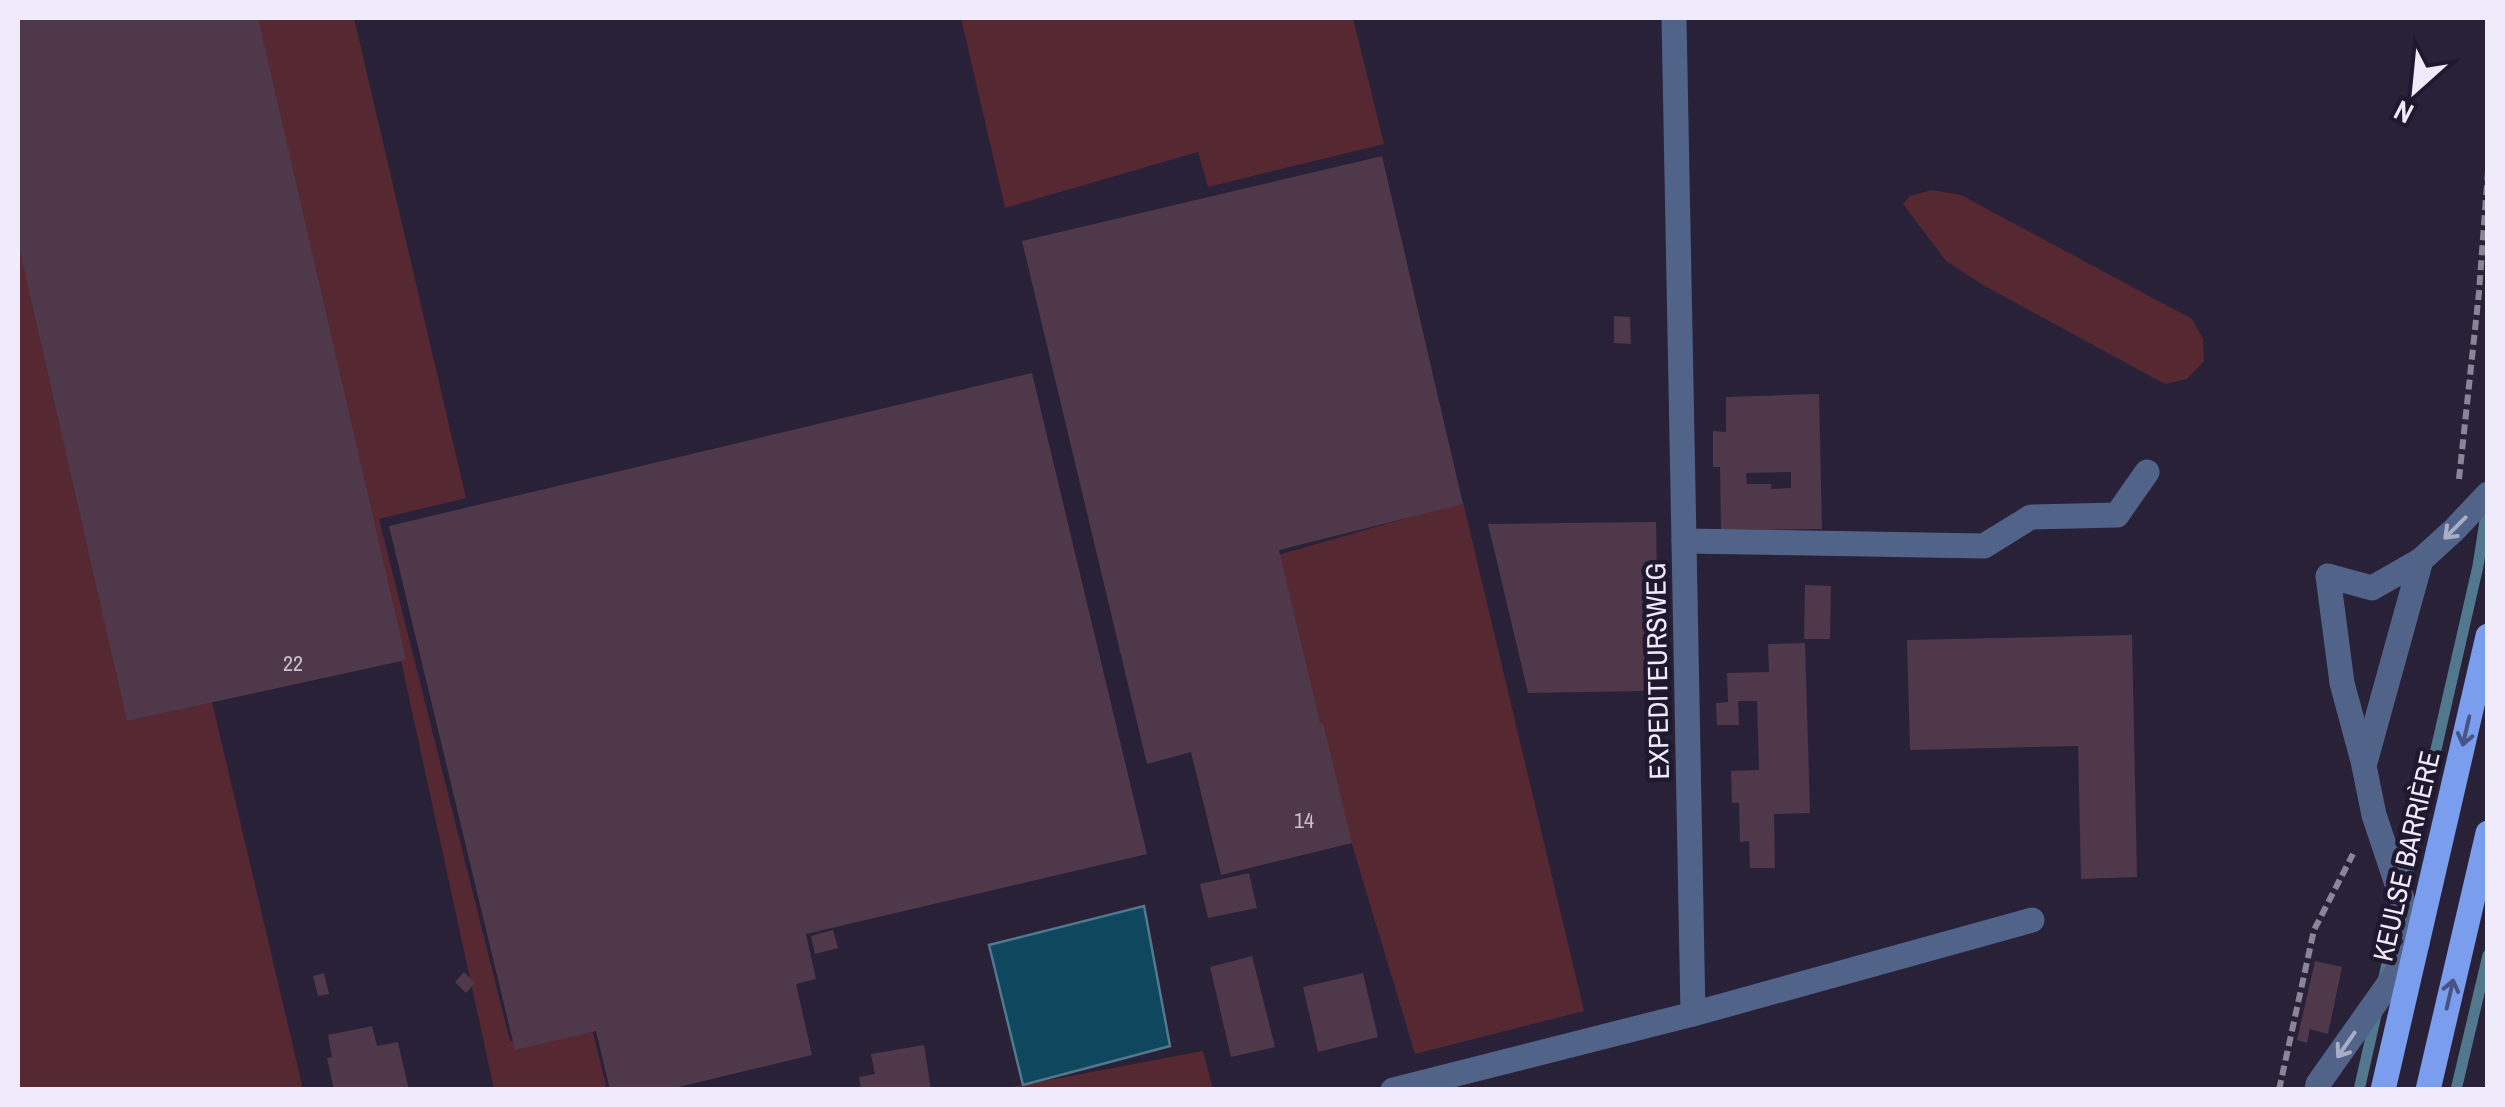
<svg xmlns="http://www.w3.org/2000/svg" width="2505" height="1107" font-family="'Archivo Narrow',sans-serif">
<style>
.green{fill:#552832}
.water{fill:#0f475e;stroke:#52788d;stroke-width:2.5}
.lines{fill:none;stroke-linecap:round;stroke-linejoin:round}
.stream{stroke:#52788d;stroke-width:11}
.building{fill:#4e384a;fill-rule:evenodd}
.path{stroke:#8b8598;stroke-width:6;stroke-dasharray:10 5;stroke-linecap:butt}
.minor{stroke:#516389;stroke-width:25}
.major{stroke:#7a9eed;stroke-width:25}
.oneway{stroke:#a8aec7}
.oneway2{stroke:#485484}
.labels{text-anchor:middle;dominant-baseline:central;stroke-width:9;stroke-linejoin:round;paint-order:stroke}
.number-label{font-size:22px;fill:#c7bece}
.street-label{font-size:28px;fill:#efebfa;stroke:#20182e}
</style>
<rect width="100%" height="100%" fill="#292138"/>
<g class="green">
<polygon points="251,18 354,18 466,498 379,519 510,1041 592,1029 607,1089 494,1089 400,656"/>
<polygon points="961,18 1353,18 1384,144 1208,187 1198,152 1005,208"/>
<polygon points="1932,190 1961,195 2192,319 2203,339 2204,361 2187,379 2165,384 1983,285 1946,261 1903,204 1910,196"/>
<polygon points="18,192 140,718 212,702 303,1089 18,1089"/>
<polygon points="1463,502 1584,1011 1415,1054 1316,725 1278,555"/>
<polygon points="1203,1051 1213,1089 1001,1089"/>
</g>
<polygon class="water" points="1144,906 1170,1046 1023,1085 989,945"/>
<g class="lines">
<g class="stream">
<polyline points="2404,889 2478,566 2488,502"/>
<polyline points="2384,977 2399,912"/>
<polyline points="2359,1090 2376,1015"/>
<polyline points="2456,1090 2488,955"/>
</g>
</g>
<g class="building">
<polygon points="18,18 258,18 406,660 127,721 18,242"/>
<polygon points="1382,156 1463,504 1279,550 1320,723 1323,723 1352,843 1221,875 1191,752 1147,764 1022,241"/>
<polygon points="1614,316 1630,317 1631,344 1614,343"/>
<polygon points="1032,373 1147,854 806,934 816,979 796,984 812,1055 666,1090 610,1090 596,1031 515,1050 389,526"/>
<path d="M 1819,394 L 1822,529 L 1721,530 L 1720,467 L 1713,467 L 1713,431 L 1726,432 L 1726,397 ZM 1791,472 L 1791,488 L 1771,489 L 1771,484 L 1747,484 L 1746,473 Z"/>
<polygon points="1656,522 1659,680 1644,681 1644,691 1528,693 1488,524"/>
<polygon points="1805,585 1831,586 1830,639 1804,639"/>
<polygon points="2132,635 2137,877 2081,879 2078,746 1910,750 1907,640"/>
<polygon points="1805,643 1810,813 1774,814 1775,868 1750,868 1749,841 1740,842 1739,803 1732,803 1731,771 1759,770 1757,701 1738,701 1739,725 1717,725 1716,703 1728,702 1727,673 1769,672 1768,644"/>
<polygon points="1249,873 1257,908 1208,918 1200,884"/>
<polygon points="833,930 838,948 815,954 811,936"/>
<polygon points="1252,956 1275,1047 1231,1057 1210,967"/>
<polygon points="2315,961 2342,967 2328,1034 2310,1029 2307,1043 2297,1040"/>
<polygon points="464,972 475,983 466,993 455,982"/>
<polygon points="324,973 329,994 318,996 313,976"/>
<polygon points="1363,973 1378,1037 1318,1052 1303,987"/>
<polygon points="372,1026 377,1046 398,1042 409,1090 334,1090 327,1058 332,1057 328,1035"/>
<polygon points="924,1045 931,1090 861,1090 859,1077 875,1074 871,1054"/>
</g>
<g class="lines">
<g class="path">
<polyline points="2459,479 2479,292 2488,171"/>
<polyline points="2279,1090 2314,930 2353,854"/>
</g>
<g class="minor">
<polyline points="1674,18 1693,1014"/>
<polyline points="1684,541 1984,546 2031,517 2117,515 2147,472"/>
<polyline points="2363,761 2342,683 2328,576 2372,588 2421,560 2454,530 2488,494"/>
<polyline points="1393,1090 1693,1014 2032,920"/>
<polyline points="2317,1090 2318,1084 2417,944 2374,815 2364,766 2421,560"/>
</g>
<g class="major">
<polyline points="2383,1090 2488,636"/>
<polyline points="2428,1090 2488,833"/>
</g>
</g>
<defs><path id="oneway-shaft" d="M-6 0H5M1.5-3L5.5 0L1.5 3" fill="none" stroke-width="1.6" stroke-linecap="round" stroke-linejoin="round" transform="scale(2.5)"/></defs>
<g class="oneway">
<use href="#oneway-shaft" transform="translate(2455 528) rotate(135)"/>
<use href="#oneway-shaft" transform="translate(2346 1045) rotate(125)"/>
</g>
<g class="oneway2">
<use href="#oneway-shaft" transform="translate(2466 731) rotate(103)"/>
<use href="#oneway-shaft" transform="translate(2450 994) rotate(-77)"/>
</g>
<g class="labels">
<g class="number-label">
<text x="293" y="663">22</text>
<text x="1304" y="820">14</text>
</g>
<g class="street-label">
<text transform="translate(1657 671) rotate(-91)">EXPEDITEURSWEG</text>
<text transform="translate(2406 856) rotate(-77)">KEULSE BARRIÈRE</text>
</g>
</g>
<rect width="2505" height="1107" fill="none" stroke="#efebfa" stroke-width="40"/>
<g transform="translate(2415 90) rotate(207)" stroke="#20182e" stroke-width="8" paint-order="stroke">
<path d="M0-8L18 38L0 25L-18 38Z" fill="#efebfa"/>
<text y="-15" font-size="28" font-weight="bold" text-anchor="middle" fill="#efebfa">N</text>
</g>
</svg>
